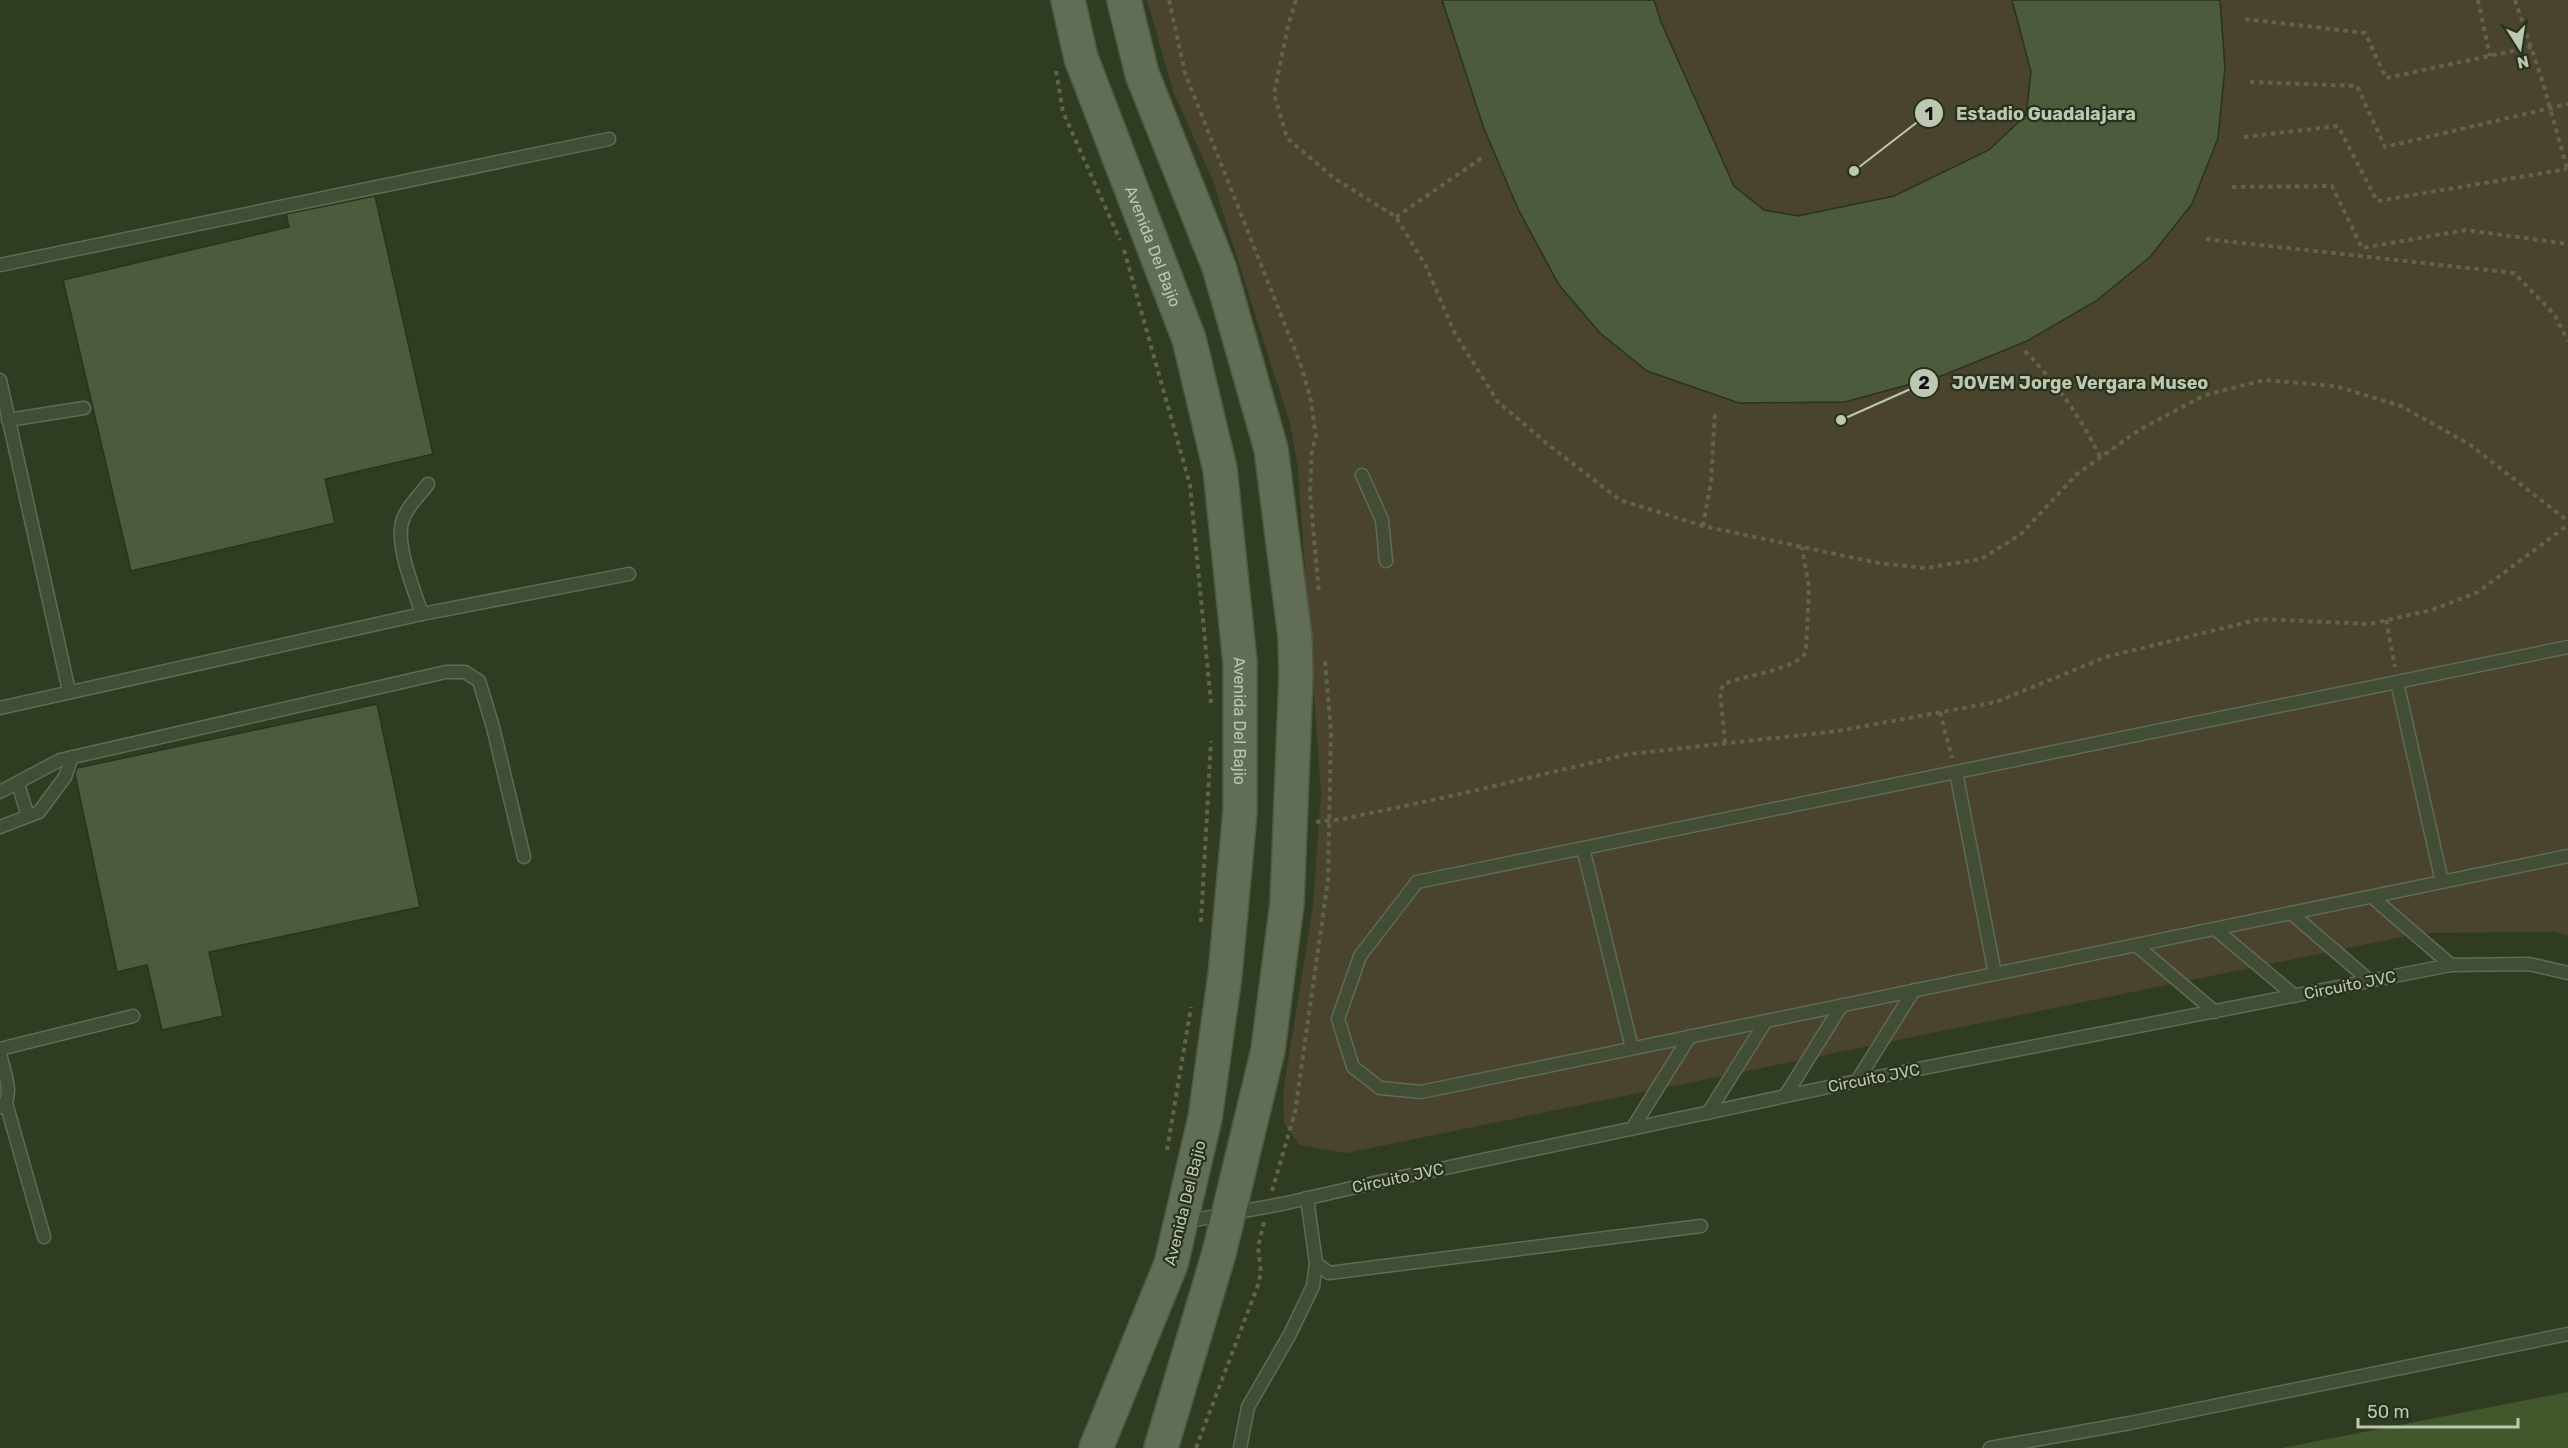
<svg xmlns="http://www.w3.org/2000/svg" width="2568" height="1448" font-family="Rubik,sans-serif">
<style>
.green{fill:#4a442e}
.water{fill:#42572b}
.building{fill:#4c5b3b;stroke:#29331d;stroke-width:1.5}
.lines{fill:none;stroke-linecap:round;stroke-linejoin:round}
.service-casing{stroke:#606a54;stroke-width:15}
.primary-casing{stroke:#4e5842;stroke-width:36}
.path{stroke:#62634b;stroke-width:4;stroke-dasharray:4.5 4.5;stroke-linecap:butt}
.service{stroke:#424d36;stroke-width:12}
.primary{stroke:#616d54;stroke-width:33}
.labels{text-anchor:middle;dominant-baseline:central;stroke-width:4.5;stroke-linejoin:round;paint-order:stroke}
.street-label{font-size:16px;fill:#bdc8b2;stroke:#27311b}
.leader{fill:none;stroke:#bdc8b2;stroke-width:2}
.callout-dot{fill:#bdc8b2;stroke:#27311b;stroke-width:2}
.mark-label{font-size:18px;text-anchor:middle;font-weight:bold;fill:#111}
.callout-label{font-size:18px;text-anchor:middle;font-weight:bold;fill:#bdc8b2;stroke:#27311b;stroke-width:4.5;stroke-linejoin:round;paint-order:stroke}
</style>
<rect width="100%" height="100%" fill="#303c22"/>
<polygon class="green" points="1147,0 2568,0 2568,936 2555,932 2421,933 1346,1153 1300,1145 1284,1124 1283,1093 1313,906 1321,793 1298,469 1290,423 1261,333 1213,181 1173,91"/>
<polygon class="water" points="2568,1392 2568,1448 2281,1448 2282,1448"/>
<g class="building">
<polygon points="1442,0 1654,0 1661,22 1734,186 1764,210 1798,216 1894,196 1989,150 2026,115 2031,72 2012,0 2220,0 2225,68 2218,138 2192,204 2150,257 2096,301 2027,341 1944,375 1845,402 1739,403 1647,371 1600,333 1559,285 1518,209 1483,126"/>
<polygon points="375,196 433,454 325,479 335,523 131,571 63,280 289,227 286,214"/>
<polygon points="377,704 420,907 209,952 223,1016 162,1030 147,965 117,972 75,774 77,768"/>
</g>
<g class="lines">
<g class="service-casing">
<g id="service">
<polyline points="0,265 609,139"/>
<polyline points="0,380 69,691"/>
<polyline points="8,420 84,408"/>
<polyline points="1362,475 1382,520 1386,561"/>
<path d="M 422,614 C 414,589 394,543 403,519 C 407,507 420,495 428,484"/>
<polyline points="2568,647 1417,882 1360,956 1338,1019 1353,1067 1380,1088 1421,1092 2568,856"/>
<polyline points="2397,682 2442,882"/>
<polyline points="0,708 422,614 629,574"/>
<polyline points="1956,772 1995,974"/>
<polyline points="18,784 28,816"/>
<polyline points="0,792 60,760 446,672 465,672 479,681 493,727 524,857"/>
<polyline points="0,827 39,812 65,777 72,757"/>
<polyline points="1583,848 1632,1048"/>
<polyline points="2372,897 2451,965"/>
<polyline points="2291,913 2370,981"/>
<polyline points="2215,929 2295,996"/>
<polyline points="2136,945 2215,1012"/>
<polyline points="0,1049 133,1016"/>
<path d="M 0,1054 C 3,1069 15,1095 2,1107"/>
<polyline points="1857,1081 1914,990"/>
<polyline points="1785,1096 1842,1005"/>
<polyline points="6,1103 44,1237"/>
<polyline points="1708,1113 1766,1021"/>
<polyline points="1632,1129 1690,1036"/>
<polyline points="1307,1198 1316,1263 1329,1273 1701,1226"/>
<polyline points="1183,1222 1282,1204 1374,1183 1857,1081 2451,965 2529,964 2568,973"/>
<polyline points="1240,1448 1248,1407 1290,1334 1313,1286 1316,1263"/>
<polyline points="1990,1448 2130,1423 2568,1334"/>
</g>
</g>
<g class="primary-casing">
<g id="primary">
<path id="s1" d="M 1068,0 L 1081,58 L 1189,339 L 1220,469 L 1240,662 L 1240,812 L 1225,975 L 1205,1118 L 1171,1264 L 1096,1448"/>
<polyline points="1124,0 1142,74 1219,267 1271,449 1295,637 1296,675 1287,903 1268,1050 1219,1253 1161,1448"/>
</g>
</g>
<g class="path">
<polyline points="1169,0 1185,73 1302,368 1311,401 1316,437 1312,450 1310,492 1319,594"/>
<polyline points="1296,0 1288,26 1274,94 1287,138 1334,178 1396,217 1426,266 1454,332 1498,402 1551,447 1620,500 1703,526 1878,563 1925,568 1981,559 2021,534 2077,474 2139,430 2205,395 2264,380 2335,386 2401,406 2469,444 2568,521"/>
<polyline points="2478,0 2490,56"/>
<polyline points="2515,0 2543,83 2568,172"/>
<polyline points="2245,19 2365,33 2386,78 2531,47"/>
<polyline points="1056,71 1063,112 1120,240"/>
<polyline points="2250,82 2357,86 2385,147 2568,104"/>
<polyline points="2244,137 2338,126 2377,201 2567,169"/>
<polyline points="2232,187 2332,186 2362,248 2466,230 2568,244"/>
<polyline points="1396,217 1483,157"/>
<polyline points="2206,239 2514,273 2554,314 2568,341"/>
<polyline points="1124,250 1190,485 1211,703"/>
<path d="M 2025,351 C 2057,385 2080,415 2100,457"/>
<polyline points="1703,526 1711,482 1715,411"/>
<polyline points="2386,620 2395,667"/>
<polyline points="1940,712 1952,758"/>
<path d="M 1725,743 L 1720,690 L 1726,683 C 1746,675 1795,670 1806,652 L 1809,588 L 1802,547"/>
<polyline points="1316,822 1343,819 1447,797 1629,754 1838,731 1996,702 2106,657 2260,619 2369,624 2432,610 2478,592 2568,525"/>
<polyline points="1201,922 1211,741"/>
<polyline points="1167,1150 1191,1007"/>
<polyline points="1272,1191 1295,1112 1328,880 1331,732 1325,661"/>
<polyline points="1196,1448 1258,1285 1261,1272 1258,1247 1264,1222"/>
</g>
<use href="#service" class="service"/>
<use href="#primary" class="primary"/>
</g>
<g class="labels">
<g class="street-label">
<text stroke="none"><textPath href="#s1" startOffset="261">Avenida Del Bajio</textPath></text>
<text stroke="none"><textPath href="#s1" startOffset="747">Avenida Del Bajio</textPath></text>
<text transform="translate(2350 985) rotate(-11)">Circuito JVC</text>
<text transform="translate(1874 1078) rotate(-11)">Circuito JVC</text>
<text transform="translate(1398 1178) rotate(-12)">Circuito JVC</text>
<text transform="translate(1185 1203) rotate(-76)">Avenida Del Bajio</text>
</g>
</g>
<path class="leader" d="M1854 171L1929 113M1841 420L1924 383"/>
<g class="callout-dot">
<circle cx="1854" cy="171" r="6"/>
<circle cx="1841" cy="420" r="6"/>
<circle cx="1929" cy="113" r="15"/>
<circle cx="1924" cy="383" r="15"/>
</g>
<g class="mark-label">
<text x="1929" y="120">1</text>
<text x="1924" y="389">2</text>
</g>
<g class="callout-label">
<text x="2046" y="120">Estadio Guadalajara</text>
<text x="2080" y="389">JOVEM Jorge Vergara Museo</text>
</g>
<g transform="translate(2520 48) rotate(168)" stroke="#27311b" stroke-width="4.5" paint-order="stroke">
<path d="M0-4.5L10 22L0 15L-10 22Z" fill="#bdc8b2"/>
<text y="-9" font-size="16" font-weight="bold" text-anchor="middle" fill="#bdc8b2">N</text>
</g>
<path d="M2358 1418v9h160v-9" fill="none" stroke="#bdc8b2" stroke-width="3"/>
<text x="2367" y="1418" font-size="18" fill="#bdc8b2" stroke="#27311b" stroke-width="4.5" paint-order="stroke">50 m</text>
</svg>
